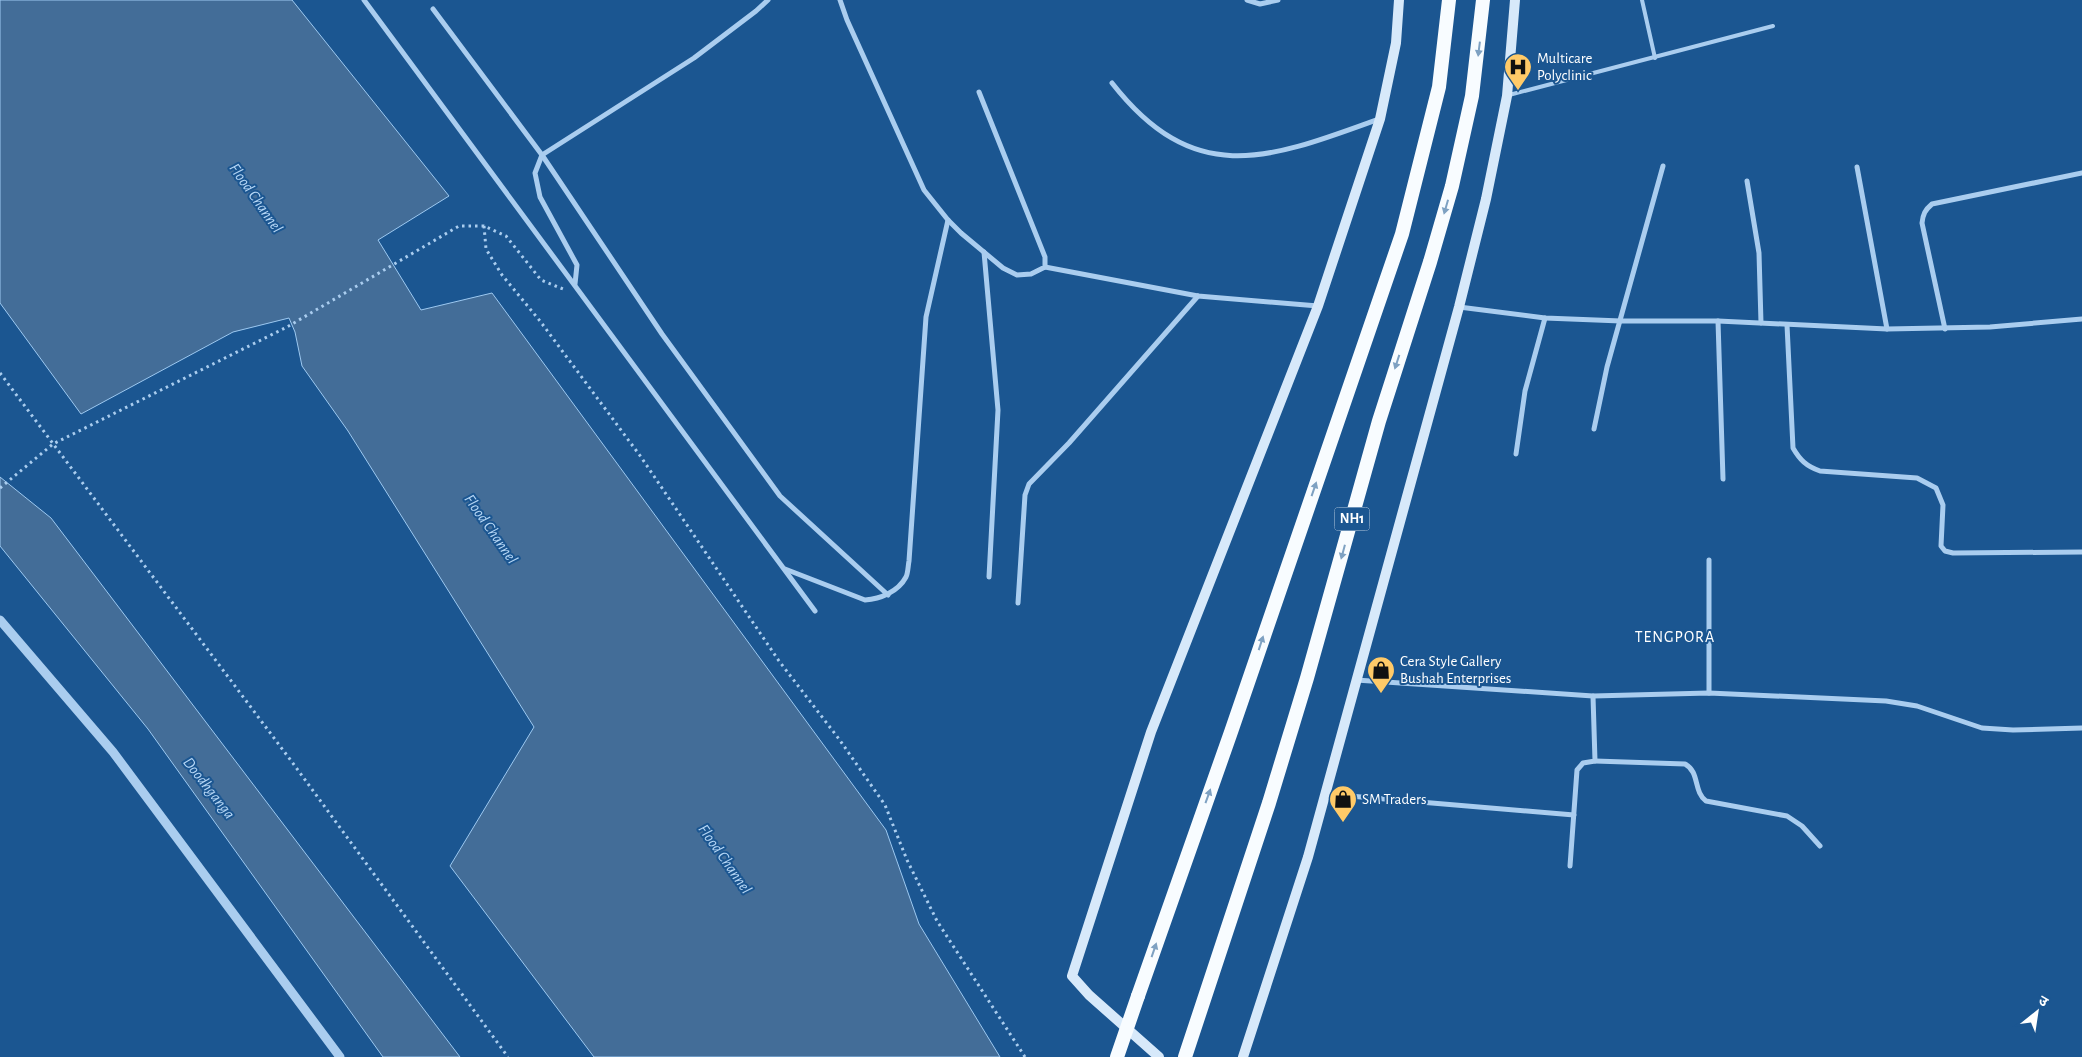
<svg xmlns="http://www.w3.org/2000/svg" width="2082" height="1057" font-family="'Alegreya Sans','Noto Sans Devanagari',sans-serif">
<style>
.water{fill:#436d98;stroke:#9dc9f1}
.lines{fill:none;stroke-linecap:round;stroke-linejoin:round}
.path{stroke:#aacdef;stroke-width:3;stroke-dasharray:2.5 4;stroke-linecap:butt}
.service{stroke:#aacdef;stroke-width:4}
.minor{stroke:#aacdef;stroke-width:5}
.tertiary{stroke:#aacdef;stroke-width:9}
.secondary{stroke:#d7e9fa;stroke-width:10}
.trunk{stroke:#f8fcff;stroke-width:14}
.trunk-bridge{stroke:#f8fcff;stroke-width:14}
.oneway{fill:#7ea1c2}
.labels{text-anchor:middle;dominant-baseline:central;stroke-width:4;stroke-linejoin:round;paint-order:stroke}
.shield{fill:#1b5691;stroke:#bbccde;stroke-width:1}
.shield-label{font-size:14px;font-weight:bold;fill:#fff}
.poi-label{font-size:15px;fill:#fff;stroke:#1b5691;text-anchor:start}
.water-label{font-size:16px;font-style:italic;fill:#b6d7f6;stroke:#1b5691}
.neighbourhood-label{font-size:16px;letter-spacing:1px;fill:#fff;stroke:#1b5691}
</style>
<rect width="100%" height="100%" fill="#1b5691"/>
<g class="water">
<polygon points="0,0 292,0 449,196 378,240 421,310 492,293 886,830 919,924 1000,1057 594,1057 450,866 534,727 348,431 302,366 295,332 289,318 233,332 81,414 0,303"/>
<polygon points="0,477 51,518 460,1057 383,1057 148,729 0,546"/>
</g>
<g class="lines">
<g class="path">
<polyline points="484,226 486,249 502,275 540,321 641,457 779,661 839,739 885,805 907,860 937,921 1025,1057"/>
<polyline points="0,373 292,762 508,1057"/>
<polyline points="0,488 53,444 287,327 459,226 484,226 506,236 541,280 563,289"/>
</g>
<g class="service">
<polyline points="1642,0 1655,58"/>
<polyline points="1509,95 1773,26"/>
</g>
<g class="minor">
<polyline points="364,0 815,611"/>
<polyline points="840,0 847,20 924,190 948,220 961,233 1003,268 1017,275 1031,274 1045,267 1045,257 979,92"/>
<polyline points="1247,0 1260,4 1278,0"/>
<polyline points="433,9 542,155 662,334 780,496 888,595"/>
<path d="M 1112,83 C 1195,189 1269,159 1379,119"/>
<polyline points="1857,167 1887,329"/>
<polyline points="1747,181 1759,253 1761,323"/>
<polyline points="984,252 998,410 989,577"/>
<polyline points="1045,267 1198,296 1318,306"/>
<polyline points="575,284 577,265 540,197 535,173 542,155 694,58 756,11 768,0"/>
<polyline points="1459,307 1545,318 1621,321 1718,321 1887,329 1990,327 2082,319"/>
<polyline points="1718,321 1723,479"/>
<path d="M 1787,325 L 1793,448 C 1800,460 1806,466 1820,471 L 1917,478 L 1936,488 L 1943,505 L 1941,546 L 1945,551 L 1953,553 L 2082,552"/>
<path d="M 1945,329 L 1922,223 C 1923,214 1925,210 1932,204 L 2082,173"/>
<polyline points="1594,429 1607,367 1663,166"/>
<polyline points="1516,454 1525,391 1545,318"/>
<polyline points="1709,560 1709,693"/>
<path d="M 785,569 L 865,600 C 880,599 898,592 906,577 C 908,573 908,566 909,561 L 926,317 L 948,220"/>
<polyline points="1018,603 1025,495 1029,484 1069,443 1198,296"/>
<polyline points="1356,680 1593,696 1709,693 1886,701 1917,706 1982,728 2013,730 2082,728"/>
<path d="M 1595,761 L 1685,764 C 1700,772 1693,791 1706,801 L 1787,816 L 1802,826 L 1820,846"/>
<polyline points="1326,794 1574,815"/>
<polyline points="1570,866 1577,770 1583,763 1595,761 1593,696"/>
</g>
<polyline class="tertiary" points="0,620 113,752 340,1057"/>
<g class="secondary">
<polyline points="1159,1057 1089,995 1072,976 1151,732 1318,306 1380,119 1396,43 1399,0"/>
<polyline points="1243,1057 1308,857 1459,307 1486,199 1507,96 1515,0"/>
</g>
<g class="trunk">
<polyline points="1138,996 1231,732 1402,234 1439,87 1449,0"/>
<polyline points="1185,1057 1269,803 1307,678 1379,421 1430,262 1452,186 1472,96 1483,0"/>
</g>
<polyline class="trunk-bridge" points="1117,1057 1138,996"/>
</g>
<defs><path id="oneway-solid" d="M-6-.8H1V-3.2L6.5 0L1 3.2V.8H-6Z" transform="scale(1.25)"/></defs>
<g class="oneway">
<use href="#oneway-solid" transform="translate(1479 49) rotate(97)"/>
<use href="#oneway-solid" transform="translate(1446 207) rotate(106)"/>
<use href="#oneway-solid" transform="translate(1397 362) rotate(108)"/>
<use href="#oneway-solid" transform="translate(1314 489) rotate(-71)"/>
<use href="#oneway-solid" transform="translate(1343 552) rotate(105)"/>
<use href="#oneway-solid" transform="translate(1261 643) rotate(-72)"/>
<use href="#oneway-solid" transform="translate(1208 796) rotate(-70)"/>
<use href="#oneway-solid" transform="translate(1154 950) rotate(-71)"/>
</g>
<defs>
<g id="hospital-pin" transform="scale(1.4375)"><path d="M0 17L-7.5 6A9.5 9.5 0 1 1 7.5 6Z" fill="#ffca68" stroke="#1b5691"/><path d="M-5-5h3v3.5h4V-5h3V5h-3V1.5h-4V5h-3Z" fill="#111"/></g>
<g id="shop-pin" transform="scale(1.4375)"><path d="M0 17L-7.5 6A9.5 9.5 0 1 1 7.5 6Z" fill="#ffca68" stroke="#1b5691"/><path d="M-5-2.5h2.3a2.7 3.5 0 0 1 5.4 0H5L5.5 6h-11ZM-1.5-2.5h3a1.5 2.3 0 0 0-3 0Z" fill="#111"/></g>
</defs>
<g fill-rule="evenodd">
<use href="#hospital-pin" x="1518" y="67"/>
<use href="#shop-pin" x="1381" y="670"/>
<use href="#shop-pin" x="1343" y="799"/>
</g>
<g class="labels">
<rect class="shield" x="1334.5" y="507.5" width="35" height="23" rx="4"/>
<g class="shield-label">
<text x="1352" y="519">NH1</text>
</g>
<g class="poi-label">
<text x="1537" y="58">Multicare<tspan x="1537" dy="17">Polyclinic</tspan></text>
<text x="1400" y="661">Cera Style Gallery<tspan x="1400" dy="17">Bushah Enterprises</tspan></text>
<text x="1362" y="799">SM Traders</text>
</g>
<g class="water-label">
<text transform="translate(256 198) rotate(55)">Flood Channel</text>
<text transform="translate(491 529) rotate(55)">Flood Channel</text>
<text transform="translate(209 788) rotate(52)">Doodhganga</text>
<text transform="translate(725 859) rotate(55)">Flood Channel</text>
</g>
<g class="neighbourhood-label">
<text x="1675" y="637">TENGPORA</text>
</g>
</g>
<g transform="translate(2037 1012) rotate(30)" stroke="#1b5691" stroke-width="4" paint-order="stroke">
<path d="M0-4L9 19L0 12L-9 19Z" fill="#ffffff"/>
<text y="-8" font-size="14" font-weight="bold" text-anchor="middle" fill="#ffffff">उ</text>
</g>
</svg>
